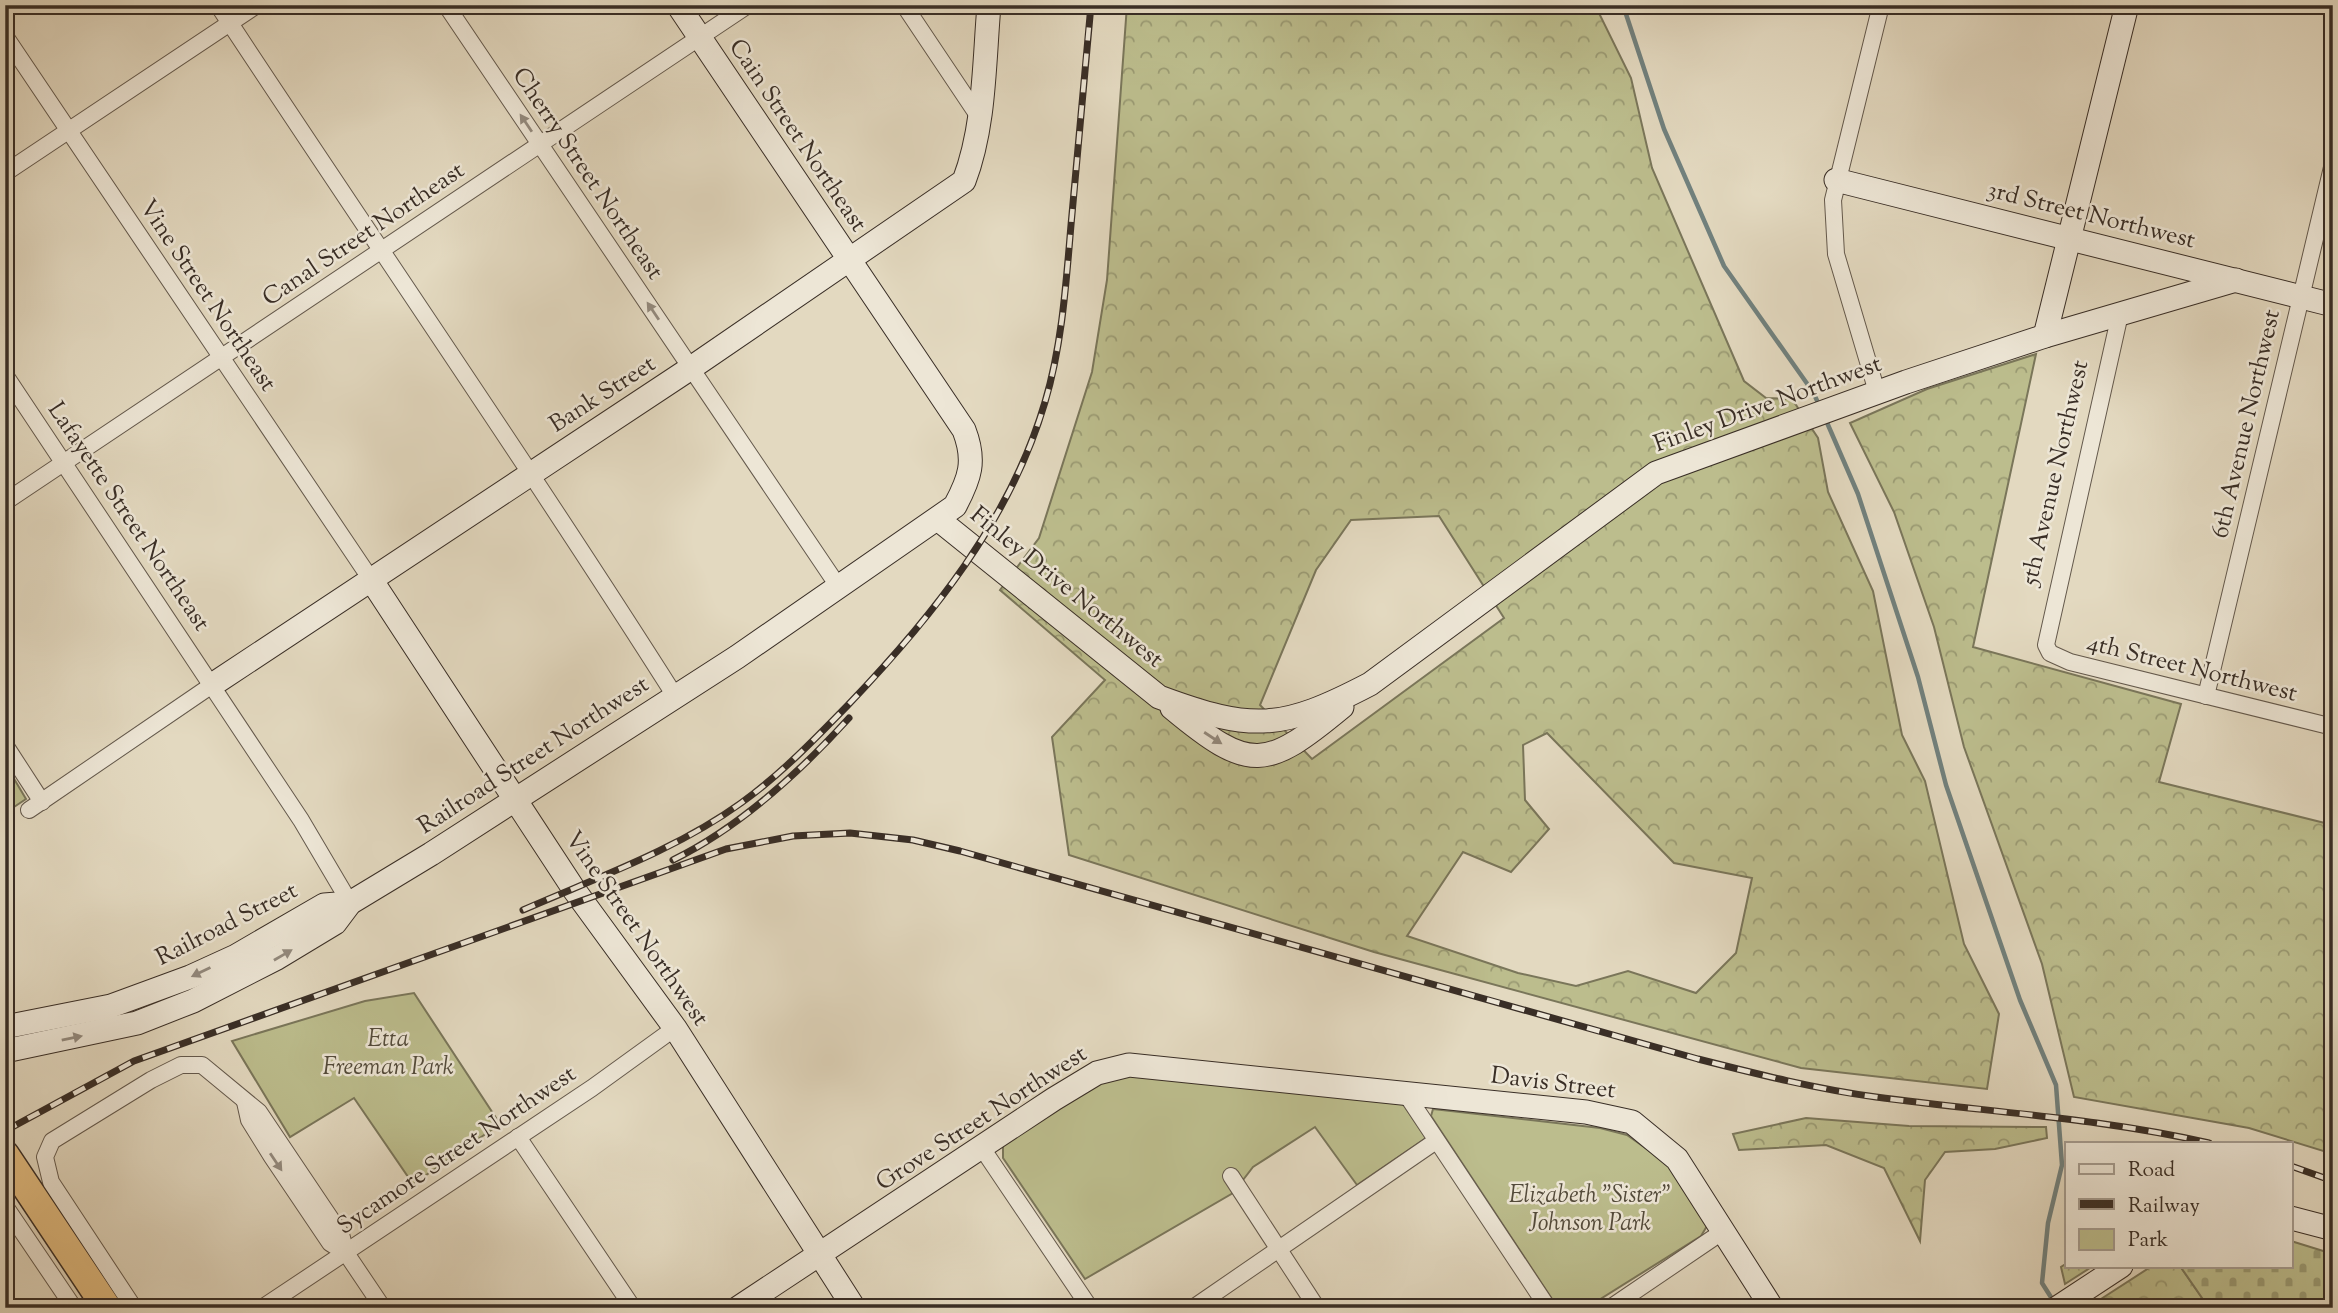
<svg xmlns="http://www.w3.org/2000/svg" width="2338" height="1313" font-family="'Sorts Mill Goudy',serif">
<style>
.forest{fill:url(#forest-crowns);stroke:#7a765a;stroke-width:2;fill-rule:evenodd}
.cemetery{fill:url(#cemetery-stones);stroke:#7a765a;stroke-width:2}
.park{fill:#bcbd8d;stroke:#7a765a;stroke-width:2}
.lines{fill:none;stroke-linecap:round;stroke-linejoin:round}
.stream{stroke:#71817e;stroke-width:4.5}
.street-casing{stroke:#64594c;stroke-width:18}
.secondary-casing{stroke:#392e26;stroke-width:25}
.highway-casing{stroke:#392e26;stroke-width:31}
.street{stroke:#ede6d6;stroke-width:16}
.secondary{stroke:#ede6d6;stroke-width:23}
.highway{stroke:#e2bc80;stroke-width:28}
.rail-casing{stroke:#392e26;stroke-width:7}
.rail{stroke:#ede6d6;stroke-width:4.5;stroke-dasharray:13;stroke-linecap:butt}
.oneway{fill:#938a7e}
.labels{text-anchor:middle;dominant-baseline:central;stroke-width:5;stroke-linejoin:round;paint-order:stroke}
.street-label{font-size:24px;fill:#392e26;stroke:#ede6d6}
.park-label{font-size:24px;font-style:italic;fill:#534b3b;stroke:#ede6d6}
</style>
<defs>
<pattern id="forest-crowns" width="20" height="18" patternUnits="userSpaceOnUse" patternTransform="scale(1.75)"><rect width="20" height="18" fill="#bcbd8d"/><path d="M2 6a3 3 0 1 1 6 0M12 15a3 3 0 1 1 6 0" fill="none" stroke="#9a9a73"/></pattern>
<pattern id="cemetery-stones" width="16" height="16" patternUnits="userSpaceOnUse" patternTransform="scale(1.75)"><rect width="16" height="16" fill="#bcbd8d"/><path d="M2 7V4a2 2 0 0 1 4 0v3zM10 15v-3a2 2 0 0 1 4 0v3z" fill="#9a9a73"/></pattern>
</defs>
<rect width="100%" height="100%" fill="#e3d9c0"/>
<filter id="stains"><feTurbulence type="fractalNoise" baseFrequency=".00286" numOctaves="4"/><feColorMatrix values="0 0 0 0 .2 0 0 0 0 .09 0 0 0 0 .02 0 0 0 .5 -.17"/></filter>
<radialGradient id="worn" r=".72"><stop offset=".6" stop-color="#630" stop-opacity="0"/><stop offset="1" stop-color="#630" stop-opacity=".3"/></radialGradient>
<g class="forest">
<path d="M 1127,5 L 1595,5 L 1631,78 L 1652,168 L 1744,381 L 1766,398 L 1792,399 L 1818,438 L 1828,492 L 1873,591 L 1902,735 L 1925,781 L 1964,944 L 1999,1014 L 1987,1089 L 1801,1068 L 1374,952 L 1069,855 L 1052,737 L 1105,680 L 1000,590 L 1039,538 L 1092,372 L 1107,280 ZM 1439,516 L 1504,618 L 1312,759 L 1260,705 L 1316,570 L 1351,520 ZM 1547,733 L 1674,863 L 1752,878 L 1736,953 L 1696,993 L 1628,971 L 1576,986 L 1518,973 L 1407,936 L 1463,852 L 1511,872 L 1549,829 L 1525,800 L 1523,745 Z"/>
<polygon points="2036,354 1973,647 2181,704 2159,782 2333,825 2333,1154 2249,1128 2074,1097 2042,964 1964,747 1934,627 1894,512 1850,423 1927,389"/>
<polygon points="1806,1118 1909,1126 2046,1127 2047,1138 1995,1149 1945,1152 1925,1180 1920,1241 1884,1168 1826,1145 1739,1150 1733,1134"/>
<polygon points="2067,1263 2067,1266 2093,1266 2065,1284 2061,1267"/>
<polygon points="2152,1266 2180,1266 2209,1308 2142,1308 2126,1303 2087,1308"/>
</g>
<polygon class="cemetery" points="2291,1241 2333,1254 2333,1308 2209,1308 2180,1266 2291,1266"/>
<g class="park">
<polygon points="13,777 26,799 5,813 5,778 7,781"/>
<polygon points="414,993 500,1124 413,1184 354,1098 290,1137 232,1041 365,1001"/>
<polygon points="1132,1070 1403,1104 1426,1138 1357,1185 1315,1127 1253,1167 1233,1193 1085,1279 1003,1158 1003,1145 1098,1082"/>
<polygon points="1433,1109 1600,1128 1627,1135 1668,1164 1707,1226 1701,1236 1586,1308 1558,1308 1431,1116"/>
</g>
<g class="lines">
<g class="stream">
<polyline points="1623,5 1664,129 1724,266 1813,392 1820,407"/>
<polyline points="1825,418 1858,494 1918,677 1946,785 2020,1000 2056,1085 2062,1165 2048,1223 2042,1283 2054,1302"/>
</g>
<g class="street-casing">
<g id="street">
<path d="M 218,5 C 370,236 527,463 675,696"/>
<polyline points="446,5 838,586"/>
<polyline points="904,5 979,117"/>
<polyline points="5,36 372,581"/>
<polyline points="5,173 257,5"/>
<polyline points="2120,314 2046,645 2050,653 2070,662 2333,727"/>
<polyline points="5,375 301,820 350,903"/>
<polyline points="1877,392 1836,254 1833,200 1881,5"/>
<polyline points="5,502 748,5"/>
<polyline points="2206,696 2333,163"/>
<polyline points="5,745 42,802"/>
<polyline points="29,810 212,685"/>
<polyline points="1406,1094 1548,1308"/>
<polyline points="245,1102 249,1120 272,1157 330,1243 346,1253"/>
<polyline points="518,1137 633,1308"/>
<polyline points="982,1148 1090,1308"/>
<polyline points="1231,1176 1317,1308"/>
<polyline points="5,1206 74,1308"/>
<polyline points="134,1308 51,1182 45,1157 52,1141 151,1080 181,1065 202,1065 259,1112 341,1234 346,1253 383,1308"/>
<polyline points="262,1308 592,1088 675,1028"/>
<polyline points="1193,1308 1436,1141"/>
<polyline points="1610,1308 1722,1232"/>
</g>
</g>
<g class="secondary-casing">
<g id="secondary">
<polyline points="1836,180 2333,305"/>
<polyline points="2045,336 2127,5"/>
<path d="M 939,520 L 1159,697 C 1253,732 1282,730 1370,684 L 1656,473 L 1906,382 L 2045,336 L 2236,280"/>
<polyline points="372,581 575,891 675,1028 854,1308"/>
<path d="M 212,685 L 691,368 L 964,181 C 985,126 984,63 989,5"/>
<path d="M 1172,708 C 1250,773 1266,770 1342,707"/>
<polyline points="5,1027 111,1006 190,977 236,956 324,905 350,903"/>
<path d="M 5,1051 L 137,1023 L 193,1001 L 277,958 L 335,923 L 350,903 L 431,854 L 737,657 L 955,506 C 970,478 976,461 964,430 L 678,5"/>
<polyline points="2291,1218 2333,1229"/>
<polyline points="738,1308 1054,1099 1097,1073 1129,1065 1586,1112 1632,1122 1677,1159 1772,1308"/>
<polyline points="2057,1308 2121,1266"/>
</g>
</g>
<g class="highway-casing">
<polyline id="highway" points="5,1155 107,1308"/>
</g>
<use href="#street" class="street"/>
<use href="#secondary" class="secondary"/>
<use href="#highway" class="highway"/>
<g class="rail-casing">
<g id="rail">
<path d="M 673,860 C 740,827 799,773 849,718"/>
<path d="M 523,910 C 596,878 676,850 741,803 C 780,775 814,740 848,705 C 932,617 1010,521 1045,402 C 1062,345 1066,284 1071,225 C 1078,152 1084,78 1091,5"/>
<path d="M 5,1131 L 134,1061 L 726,849 L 793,836 L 850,833 L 913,840 L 960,851 L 1698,1059 C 1757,1074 1816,1089 1876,1097 C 1987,1112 2100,1118 2209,1143"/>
<polyline points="2291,1166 2333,1181"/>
</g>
</g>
<use href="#rail" class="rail"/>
</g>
<defs><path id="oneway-solid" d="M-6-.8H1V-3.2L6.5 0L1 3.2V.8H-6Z" transform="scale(1.75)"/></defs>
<g class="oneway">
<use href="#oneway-solid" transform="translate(526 123) rotate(-124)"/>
<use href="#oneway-solid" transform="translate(653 311) rotate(-124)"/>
<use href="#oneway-solid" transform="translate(1213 738) rotate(33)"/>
<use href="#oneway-solid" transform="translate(283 955) rotate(-30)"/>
<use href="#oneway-solid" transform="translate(201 972) rotate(154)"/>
<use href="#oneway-solid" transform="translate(72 1038) rotate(-12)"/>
<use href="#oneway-solid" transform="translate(276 1162) rotate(56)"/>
</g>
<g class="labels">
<g class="street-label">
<text transform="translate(797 136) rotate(56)">Cain Street Northeast</text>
<text transform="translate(587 174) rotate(56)">Cherry Street Northeast</text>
<text transform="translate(2091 216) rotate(14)">3rd Street Northwest</text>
<text transform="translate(364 235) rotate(-34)">Canal Street Northeast</text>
<text transform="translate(207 296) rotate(56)">Vine Street Northeast</text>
<text transform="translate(603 395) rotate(-33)">Bank Street</text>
<text transform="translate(1768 405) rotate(-20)">Finley Drive Northwest</text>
<text transform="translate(2247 424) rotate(-77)">6th Avenue Northwest</text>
<text transform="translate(2056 473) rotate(-77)">5th Avenue Northwest</text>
<text transform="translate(128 517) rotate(56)">Lafayette Street Northeast</text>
<text transform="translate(1066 588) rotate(39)">Finley Drive Northwest</text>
<text transform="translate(2192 669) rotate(14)">4th Street Northwest</text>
<text transform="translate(534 756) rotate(-33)">Railroad Street Northwest</text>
<text transform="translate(227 925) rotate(-27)">Railroad Street</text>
<text transform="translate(636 929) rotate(55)">Vine Street Northwest</text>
<text transform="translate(1553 1084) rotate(7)">Davis Street</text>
<text transform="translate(982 1119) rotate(-33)">Grove Street Northwest</text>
<text transform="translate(457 1151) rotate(-34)">Sycamore Street Northwest</text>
</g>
<g class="park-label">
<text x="388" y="1040">Etta<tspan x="388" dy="28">Freeman Park</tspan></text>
<text x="1590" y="1196">Elizabeth "Sister"<tspan x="1590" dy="28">Johnson Park</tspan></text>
</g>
</g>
<rect width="2338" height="1313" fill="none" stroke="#e3d9c0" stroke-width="28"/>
<rect x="7" y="7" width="2324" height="1299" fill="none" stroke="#392e26" stroke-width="3.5"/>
<rect x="14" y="14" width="2310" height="1285" fill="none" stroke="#392e26" stroke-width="2"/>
<rect x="2065" y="1142" width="228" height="126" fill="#ede6d6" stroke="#a59c90" stroke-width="2"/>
<rect x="2079" y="1164" width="35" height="10" fill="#ede6d6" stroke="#a59c90" stroke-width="2"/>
<text x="2128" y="1176" font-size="21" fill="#392e26">Road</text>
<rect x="2079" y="1199" width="35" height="10" fill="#392e26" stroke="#a59c90" stroke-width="2"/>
<text x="2128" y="1212" font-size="21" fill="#392e26">Railway</text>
<rect x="2079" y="1229" width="35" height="21" fill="#bcbd8d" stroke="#a59c90" stroke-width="2"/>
<text x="2128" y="1246" font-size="21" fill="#392e26">Park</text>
<rect width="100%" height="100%" filter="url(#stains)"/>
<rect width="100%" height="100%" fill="url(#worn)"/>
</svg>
